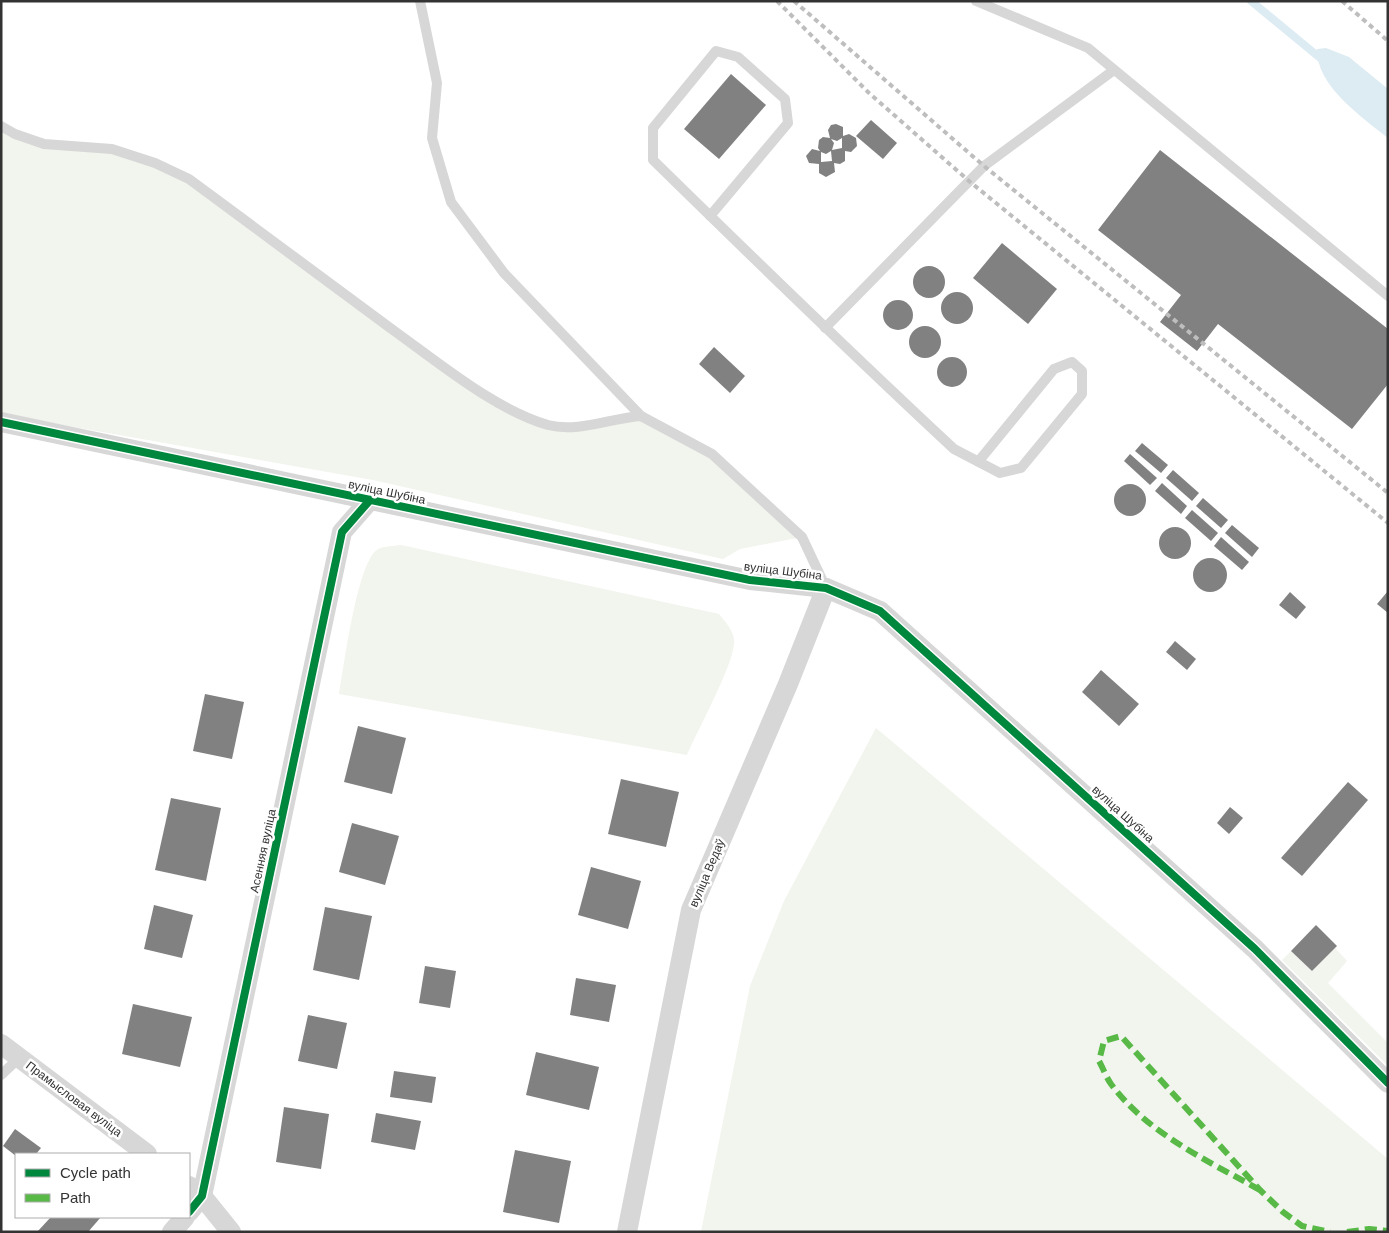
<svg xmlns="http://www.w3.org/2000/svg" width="1389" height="1233" font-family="Helvetica,sans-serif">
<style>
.green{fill:#f1f5ed}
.water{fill:#ddebf3}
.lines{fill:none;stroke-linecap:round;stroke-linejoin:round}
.stream{stroke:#ddebf3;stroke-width:8}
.building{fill:#818181;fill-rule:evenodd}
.lane{stroke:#d7d7d7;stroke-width:10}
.street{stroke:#d7d7d7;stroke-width:20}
.rail{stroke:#bebebe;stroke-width:4;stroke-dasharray:5 4;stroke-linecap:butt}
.quiet{stroke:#58b947;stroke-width:6;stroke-dasharray:12 6;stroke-linecap:butt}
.cycleway-casing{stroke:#fff;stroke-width:11}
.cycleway{stroke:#00873e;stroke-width:8}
.labels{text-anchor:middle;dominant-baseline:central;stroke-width:5;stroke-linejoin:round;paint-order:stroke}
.street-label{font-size:12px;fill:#333;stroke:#fff}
</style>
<rect width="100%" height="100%" fill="#fff"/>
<g class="green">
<polygon points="1,126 44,144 112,149 189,179 509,411 550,425 641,416 712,454 802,537 740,549 723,559 373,480 1,414"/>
<path d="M 401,545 L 719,614 C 725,622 734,630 734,641 C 735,663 697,731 687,755 L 339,694 C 344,668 357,561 378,549 C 384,546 395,546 401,545 Z"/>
<polygon points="876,728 1388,1159 1388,1232 701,1232 750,986 784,901"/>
<polygon points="1335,948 1347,961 1328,983 1388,1043 1388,1066 1282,960 1291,951 1312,971"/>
</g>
<path class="water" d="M 1326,48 L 1349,57 L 1388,89 L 1388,138 C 1362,117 1316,86 1317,49 Z"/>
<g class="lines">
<polyline class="stream" points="1251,1 1325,62"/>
</g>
<g class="building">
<polygon points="731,74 766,105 719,159 684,129"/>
<polygon points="871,120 897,143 883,159 856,136"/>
<path d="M 836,124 L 843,127 L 843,136 L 849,134 L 856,138 L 857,146 L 851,152 L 845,151 L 845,161 L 840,164 L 834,163 L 835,172 L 826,177 L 819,173 L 819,164 L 809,163 L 806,156 L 812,149 L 820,151 L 818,148 L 819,140 L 823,137 L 830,138 L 828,130 L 831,125 ZM 842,138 L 842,148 L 832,150 L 834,143 L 831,139 L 837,141 ZM 831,151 L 832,161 L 821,162 L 821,152 L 826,154 Z"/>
<polygon points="1160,150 1388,329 1388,384 1352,429 1218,324 1197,351 1160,322 1181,295 1098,230"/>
<polygon points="1002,243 1057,289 1028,324 973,278"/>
<circle cx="929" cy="282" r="16"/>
<circle cx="957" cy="308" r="16"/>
<circle cx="898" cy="315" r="15"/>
<circle cx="925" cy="342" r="16"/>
<polygon points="714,347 745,376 730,393 699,364"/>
<circle cx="952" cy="372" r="15"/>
<polygon points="1142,443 1168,465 1161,473 1135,451"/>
<polygon points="1130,454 1157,478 1150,485 1124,461"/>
<polygon points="1173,470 1199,493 1192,501 1166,478"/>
<polygon points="1162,483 1187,506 1181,514 1155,491"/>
<circle cx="1130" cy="500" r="16"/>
<polygon points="1203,498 1228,520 1221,528 1196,506"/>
<polygon points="1192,510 1218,533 1211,541 1185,518"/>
<polygon points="1232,525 1259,548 1252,557 1225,533"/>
<circle cx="1175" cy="543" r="16"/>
<polygon points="1221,537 1249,562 1242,570 1214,546"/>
<circle cx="1210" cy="575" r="17"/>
<polygon points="1388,591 1388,613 1377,604"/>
<polygon points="1290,592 1306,607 1296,619 1279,605"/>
<polygon points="1175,641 1196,659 1187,670 1166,652"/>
<polygon points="1101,670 1139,704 1119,726 1082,692"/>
<polygon points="205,694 244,702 232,759 193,751"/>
<polygon points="358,726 406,738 392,794 344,782"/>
<polygon points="621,779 679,792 666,847 608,834"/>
<polygon points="1348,782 1368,800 1302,876 1281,858"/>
<polygon points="171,798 221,808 206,881 155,870"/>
<polygon points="1230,807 1243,818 1229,834 1217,823"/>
<polygon points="352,823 399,836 385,885 339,872"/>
<polygon points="591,867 641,881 628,929 578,915"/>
<polygon points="154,905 193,915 182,958 144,949"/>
<polygon points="325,907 372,916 359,980 313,970"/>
<polygon points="1316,925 1337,946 1312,971 1291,951"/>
<polygon points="425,966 456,971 450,1008 419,1003"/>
<polygon points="576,978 616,985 609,1022 570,1015"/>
<polygon points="133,1004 192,1017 180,1067 122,1054"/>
<polygon points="308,1015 347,1023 337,1069 298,1061"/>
<polygon points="536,1052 599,1067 589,1110 526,1095"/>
<polygon points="394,1071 436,1077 432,1103 390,1097"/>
<polygon points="284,1107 329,1114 321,1169 276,1162"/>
<polygon points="376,1113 421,1121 415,1150 371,1142"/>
<polygon points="15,1129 41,1148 36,1154 16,1156 3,1146"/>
<polygon points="515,1150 571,1161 559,1223 503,1212"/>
<polygon points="51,1217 101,1217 88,1232 37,1232"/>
</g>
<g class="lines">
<g class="lane">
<polyline points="420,1 437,83 432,138 451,202 504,273 641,416 712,454 802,537 826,588"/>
<polyline points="976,1 1088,48 1388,296"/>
<path d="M 1,126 L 15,134 L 44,144 L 112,149 L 155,163 L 189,179 C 257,230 325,280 393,330 C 439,363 494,409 548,425 C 578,433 611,418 641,416"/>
<path d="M 710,216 L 788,123 L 785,99 L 738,57 L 716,51 L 653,128 L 653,160 C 752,257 852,354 954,449 L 1000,473 L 1021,468 L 1082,394 L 1082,371 L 1072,362 L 1054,369 L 978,462"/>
<polyline points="825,328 984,166 1114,70"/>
<polyline points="1,1075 20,1057"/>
</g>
<g class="street">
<polyline points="1,422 750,580 826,588 880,611 1255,949 1388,1083"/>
<polyline points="1,1044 147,1154"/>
<polyline points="189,1186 202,1196 231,1232"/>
<polyline points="189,1212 202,1196 342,532 370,500"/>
<polyline points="172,1232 185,1217"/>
<polyline points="627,1232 691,910 788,684 826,588"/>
</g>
<g class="rail">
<polyline points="777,1 869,93 969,181 1388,523"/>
<polyline points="794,1 984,166 1388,493"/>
<polyline points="1342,1 1388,41"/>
</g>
<g class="quiet">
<path d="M 1260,1190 C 1208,1161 1147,1133 1111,1084 C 1106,1077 1103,1068 1099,1061 L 1104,1041 L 1121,1036 L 1260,1190 L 1283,1212 L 1302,1226 L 1330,1232"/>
<polyline points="1347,1232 1369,1229 1388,1231"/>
</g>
<g class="cycleway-casing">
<g id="cycleway">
<polyline points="1,422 750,580 826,588 880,611 1255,949 1388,1083"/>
<polyline points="189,1212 202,1196 342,532 370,500"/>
</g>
</g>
<use href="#cycleway" class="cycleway"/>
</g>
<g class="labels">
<g class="street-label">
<text transform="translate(387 492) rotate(12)">вуліца Шубіна</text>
<text transform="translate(783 571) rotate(7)">вуліца Шубіна</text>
<text transform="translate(1123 814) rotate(42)">вуліца Шубіна</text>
<text transform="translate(263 851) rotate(-78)">Асенняя вуліца</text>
<text transform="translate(707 873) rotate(-67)">вуліца Ведаў</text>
<text transform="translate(74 1099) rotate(37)">Прамысловая вуліца</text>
</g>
</g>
<rect width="1389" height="1233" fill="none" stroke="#333333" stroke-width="5"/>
<rect x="15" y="1153" width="175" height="65" fill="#ffffff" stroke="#adadad"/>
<rect x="25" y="1169" width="25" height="8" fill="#00873e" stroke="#adadad"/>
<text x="60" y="1178" font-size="15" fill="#333333">Cycle path</text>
<rect x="25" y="1194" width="25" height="8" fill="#58b947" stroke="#adadad"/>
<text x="60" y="1203" font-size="15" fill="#333333">Path</text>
</svg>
